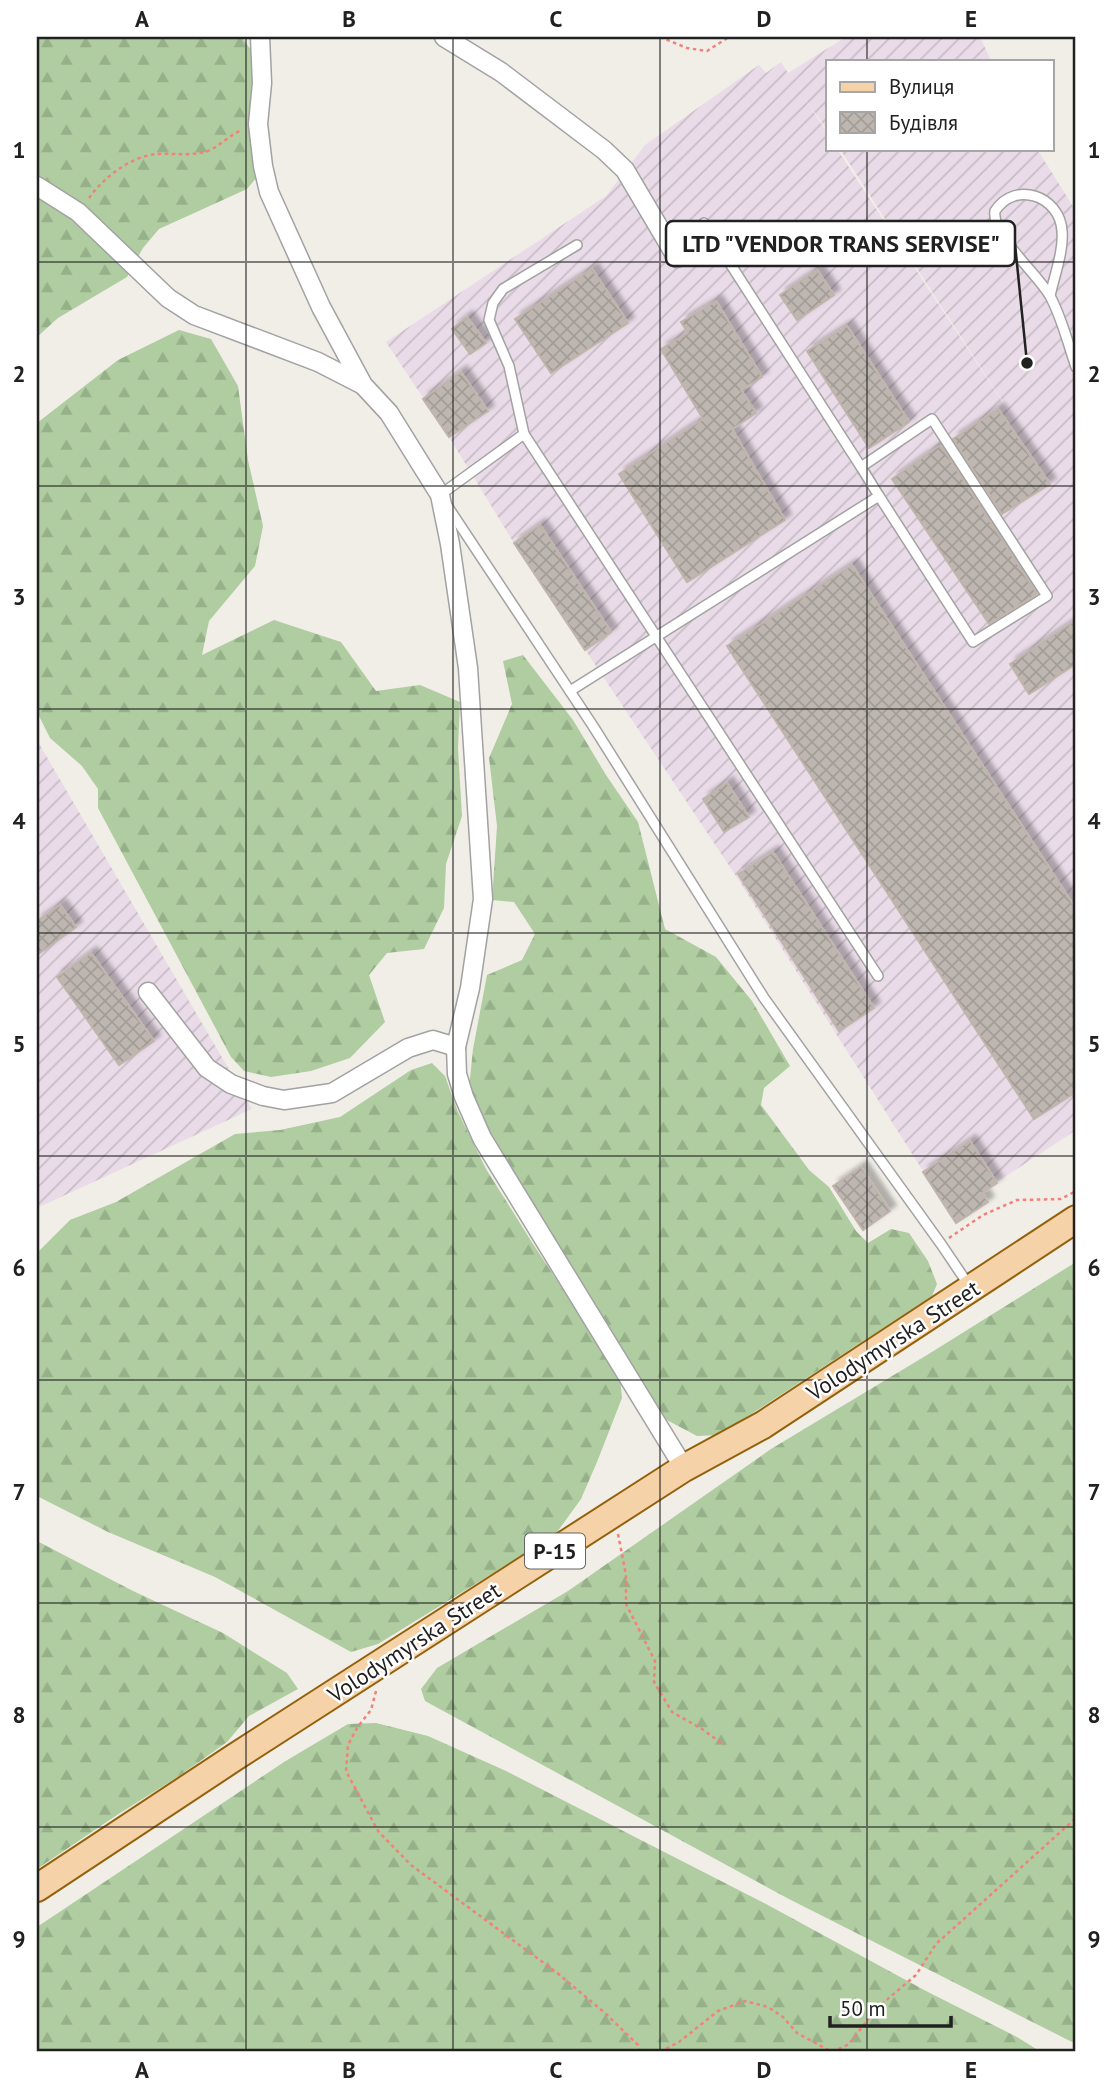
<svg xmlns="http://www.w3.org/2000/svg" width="1113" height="2089" font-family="'PT Sans',sans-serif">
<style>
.industrial{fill:url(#industrial-furrows)}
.forest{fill:url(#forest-firs)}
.building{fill:url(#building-cross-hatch);stroke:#c1b4ab;stroke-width:2;filter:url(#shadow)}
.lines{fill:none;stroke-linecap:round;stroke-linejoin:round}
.service-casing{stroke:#a2a2a2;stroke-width:12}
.minor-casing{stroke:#a2a2a2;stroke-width:21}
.primary-casing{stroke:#93610b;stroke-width:30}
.path{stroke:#f18179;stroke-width:2.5;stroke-dasharray:3.5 3.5;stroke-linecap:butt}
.service{stroke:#fff;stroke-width:9}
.minor{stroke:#fff;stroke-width:18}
.primary{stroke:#f6d2a8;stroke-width:26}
.grid{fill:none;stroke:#212121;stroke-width:2;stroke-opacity:0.55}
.labels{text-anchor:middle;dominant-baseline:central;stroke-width:5;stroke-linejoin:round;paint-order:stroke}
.shield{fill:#fff;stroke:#646464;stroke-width:2}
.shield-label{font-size:21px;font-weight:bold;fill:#212121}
.street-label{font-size:23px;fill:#212121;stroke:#fff}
.leader{fill:none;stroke:#212121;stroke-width:2.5}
.callout-dot{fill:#212121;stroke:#fff;stroke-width:2.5}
.callout{fill:#fff;stroke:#212121;stroke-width:2.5}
.callout-label{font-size:24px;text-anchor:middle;font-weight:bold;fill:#212121}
.neatline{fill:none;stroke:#212121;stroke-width:2.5}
.grid-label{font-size:23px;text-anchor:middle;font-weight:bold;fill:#212121}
</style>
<defs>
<pattern id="industrial-furrows" width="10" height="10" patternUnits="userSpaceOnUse" patternTransform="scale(1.75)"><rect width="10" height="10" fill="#e9dbe7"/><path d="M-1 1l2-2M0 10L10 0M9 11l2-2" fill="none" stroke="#c8bcc6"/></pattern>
<pattern id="forest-firs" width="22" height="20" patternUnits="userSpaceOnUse" patternTransform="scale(1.75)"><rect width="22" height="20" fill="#afcda0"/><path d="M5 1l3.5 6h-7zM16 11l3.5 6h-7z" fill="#96b08a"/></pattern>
<pattern id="building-cross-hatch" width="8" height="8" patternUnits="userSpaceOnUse" patternTransform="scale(1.75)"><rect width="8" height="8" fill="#beb7b1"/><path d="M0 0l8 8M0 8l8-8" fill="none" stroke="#a39d98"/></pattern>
<filter id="shadow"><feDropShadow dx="6" dy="-6" stdDeviation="2" flood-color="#0004"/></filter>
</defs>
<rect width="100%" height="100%" fill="#f1eee8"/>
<g class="industrial">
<polygon points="846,37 980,37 991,61 828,61 828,131 805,99 828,134 828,149 837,149 1026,438 840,149 1037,149 1076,211 1076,1130 982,1192 988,1202 956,1223 736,876 514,543 449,437 386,342 606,196 645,145 759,65 766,73 781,62 788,73"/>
<polygon points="37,740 252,1109 37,1208"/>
</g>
<g class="forest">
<polygon points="37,37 242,37 251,50 259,79 258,176 247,189 159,229 143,248 127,277 58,318 37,337"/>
<polygon points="179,330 211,339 238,386 248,460 263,526 255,566 209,621 202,655 274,620 341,642 376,691 420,685 460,702 458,748 462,816 446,864 444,908 424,949 387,953 369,975 385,1022 350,1058 311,1071 271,1077 244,1071 231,1057 98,808 98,789 82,766 50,738 37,712 37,423 118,360"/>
<polygon points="523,655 573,720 606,775 638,822 665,929 716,957 752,1001 790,1066 764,1088 761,1105 809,1170 829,1187 856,1231 868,1243 891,1229 909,1233 928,1261 937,1284 932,1296 719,1435 697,1436 663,1418 633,1374 485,1126 469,1088 473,1049 487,975 522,960 535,934 514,902 492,900 497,826 489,758 512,704 503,661"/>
<polygon points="432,1063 445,1076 458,1112 486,1169 533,1244 620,1376 622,1398 597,1462 581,1499 555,1535 378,1644 351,1652 215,1577 108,1532 37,1496 37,1253 70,1220 116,1202 235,1134 280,1130 340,1117 411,1070"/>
<polygon points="1076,1262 1076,2044 787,1898 425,1701 421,1689 437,1668 568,1591 771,1449 927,1355"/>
<polygon points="37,1541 133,1591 223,1633 287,1673 298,1689 249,1716 227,1742 179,1776 117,1815 37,1869"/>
<polygon points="376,1723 428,1736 506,1771 766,1904 926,1991 1017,2037 1041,2052 37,2052 37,1927 284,1762 348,1724"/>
</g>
<g class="building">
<polygon points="592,269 628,323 551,373 515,319"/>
<polygon points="817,270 834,295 797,320 780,295"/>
<polygon points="716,301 762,377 741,390 756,413 732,429 785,520 687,582 619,474 703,419 661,349 688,333 681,322"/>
<polygon points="467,317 486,343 470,354 452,329"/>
<polygon points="847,326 909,422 869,448 807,351"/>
<polygon points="461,372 488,411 449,437 423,399"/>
<polygon points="998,409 1050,484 1002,514 953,439"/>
<polygon points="939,446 942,447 1037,594 989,624 892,479"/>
<polygon points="540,525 611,632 585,650 514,543"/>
<polygon points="852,565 1076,909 1076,1092 1034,1119 727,646"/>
<polygon points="1076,620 1076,664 1029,694 1010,664"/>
<polygon points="727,783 749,817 724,832 703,799"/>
<polygon points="773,852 874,1008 839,1031 738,874"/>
<polygon points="60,905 76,927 37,955 37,921"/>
<polygon points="91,953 154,1041 119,1065 57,977"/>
<polygon points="970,1141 997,1183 982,1193 988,1202 956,1223 923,1172"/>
<polygon points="861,1167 890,1211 863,1230 833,1186"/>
</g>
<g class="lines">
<g class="service-casing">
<g id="service">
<polyline points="577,245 503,289 493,303 489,320 509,366 524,434 878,976"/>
<path d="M 1050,296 C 1054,277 1064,250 1062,231 C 1060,196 1015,180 995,211 C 991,235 1038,274 1050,296 C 1062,318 1068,344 1076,367"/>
<polyline points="524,434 440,495 593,726 764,998 941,1244 970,1287"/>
<polyline points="861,467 879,496"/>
<polyline points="570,691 879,496 973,642 1047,596 932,419 861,467 704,223"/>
</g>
</g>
<g class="minor-casing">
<g id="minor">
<polyline points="260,37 262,83 258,124 263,166 269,192 321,307 363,385 389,413 440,495 450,544 468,668 483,899 470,988 456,1047 457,1074 464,1097 482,1138 684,1468"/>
<polyline points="444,37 501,72 604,150 625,170 677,258"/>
<polyline points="37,186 78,212 168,298 194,315 318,362 363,385"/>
<polyline points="148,992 207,1068 231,1084 263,1096 284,1100 332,1093 408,1048 433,1040 456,1047"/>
</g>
</g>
<g class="primary-casing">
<polyline id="primary" points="37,1888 235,1757 684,1468 763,1425 1076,1219"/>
</g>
<g class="path">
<polyline points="660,37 687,48 707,51 729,37"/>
<path d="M 89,198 C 103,178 130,157 156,154 C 172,153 188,156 205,152 C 218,148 229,135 242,130"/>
<polyline points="949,1238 983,1215 1017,1200 1061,1199 1076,1191"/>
<polyline points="618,1534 626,1575 626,1604 655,1661 654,1682 672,1712 702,1729 724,1745"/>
<polyline points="376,1691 371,1710 357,1728 348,1745 346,1771 378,1831 411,1865 556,1972 606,2014 638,2045 640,2052"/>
<polyline points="660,2052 679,2042 718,2011 745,2001 768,2007 783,2017 797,2033 832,2052 849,2044 876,2009 916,1975 936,1944 1076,1818"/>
</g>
<use href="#service" class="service"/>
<use href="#minor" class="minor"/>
<use href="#primary" class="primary"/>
</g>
<path class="grid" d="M 246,37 L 246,2052M 453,37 L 453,2052M 660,37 L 660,2052M 867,37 L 867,61M 867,149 L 867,2052M 37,262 L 1076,262M 37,486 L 1076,486M 37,709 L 1076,709M 37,933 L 1076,933M 37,1156 L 1076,1156M 37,1380 L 1076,1380M 37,1603 L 1076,1603M 37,1827 L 1076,1827"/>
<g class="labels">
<rect class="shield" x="525" y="1533.5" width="60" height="35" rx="5"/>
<g class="shield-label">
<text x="555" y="1551">Р-15</text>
</g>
<g class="street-label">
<text transform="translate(893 1340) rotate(-33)">Volodymyrska Street</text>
<text transform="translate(414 1642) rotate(-33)">Volodymyrska Street</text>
</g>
</g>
<path class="leader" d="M1027 363L1015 244"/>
<circle class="callout-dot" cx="1027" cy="363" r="7"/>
<rect class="callout" x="666" y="221" width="349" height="45" rx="7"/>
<g class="callout-label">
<text x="841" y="252">LTD "VENDOR TRANS SERVISE"</text>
</g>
<rect width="1113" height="2089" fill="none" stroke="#ffffff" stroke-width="77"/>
<rect x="826" y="60" width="228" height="91" fill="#ffffff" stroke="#a6a6a6" stroke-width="2"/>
<rect x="840" y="82" width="35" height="10" fill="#f6d2a8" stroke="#a6a6a6" stroke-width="2"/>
<text x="889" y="94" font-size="21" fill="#212121">Вулиця</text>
<rect x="840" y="112" width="35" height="21" fill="url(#building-cross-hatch)" stroke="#a6a6a6" stroke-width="2"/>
<text x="889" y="130" font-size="21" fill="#212121">Будівля</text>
<path d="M830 2016v10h121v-10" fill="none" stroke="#212121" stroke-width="3.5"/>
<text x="840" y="2016" font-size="21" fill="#212121" stroke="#ffffff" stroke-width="5" paint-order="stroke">50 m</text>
<rect x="38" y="38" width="1036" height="2012" class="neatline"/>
<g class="grid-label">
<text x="142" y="27">A</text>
<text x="349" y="27">B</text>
<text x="556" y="27">C</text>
<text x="764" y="27">D</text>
<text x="971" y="27">E</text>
<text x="19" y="158">1</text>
<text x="1094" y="158">1</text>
<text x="19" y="382">2</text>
<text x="1094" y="382">2</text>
<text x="19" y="605">3</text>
<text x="1094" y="605">3</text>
<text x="19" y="829">4</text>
<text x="1094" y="829">4</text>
<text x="19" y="1052">5</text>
<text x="1094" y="1052">5</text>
<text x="19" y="1276">6</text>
<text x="1094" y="1276">6</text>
<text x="19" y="1500">7</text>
<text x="1094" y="1500">7</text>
<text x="19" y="1723">8</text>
<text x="1094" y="1723">8</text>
<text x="19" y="1947">9</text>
<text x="1094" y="1947">9</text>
<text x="142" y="2078">A</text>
<text x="349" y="2078">B</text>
<text x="556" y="2078">C</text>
<text x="764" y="2078">D</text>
<text x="971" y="2078">E</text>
</g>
</svg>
